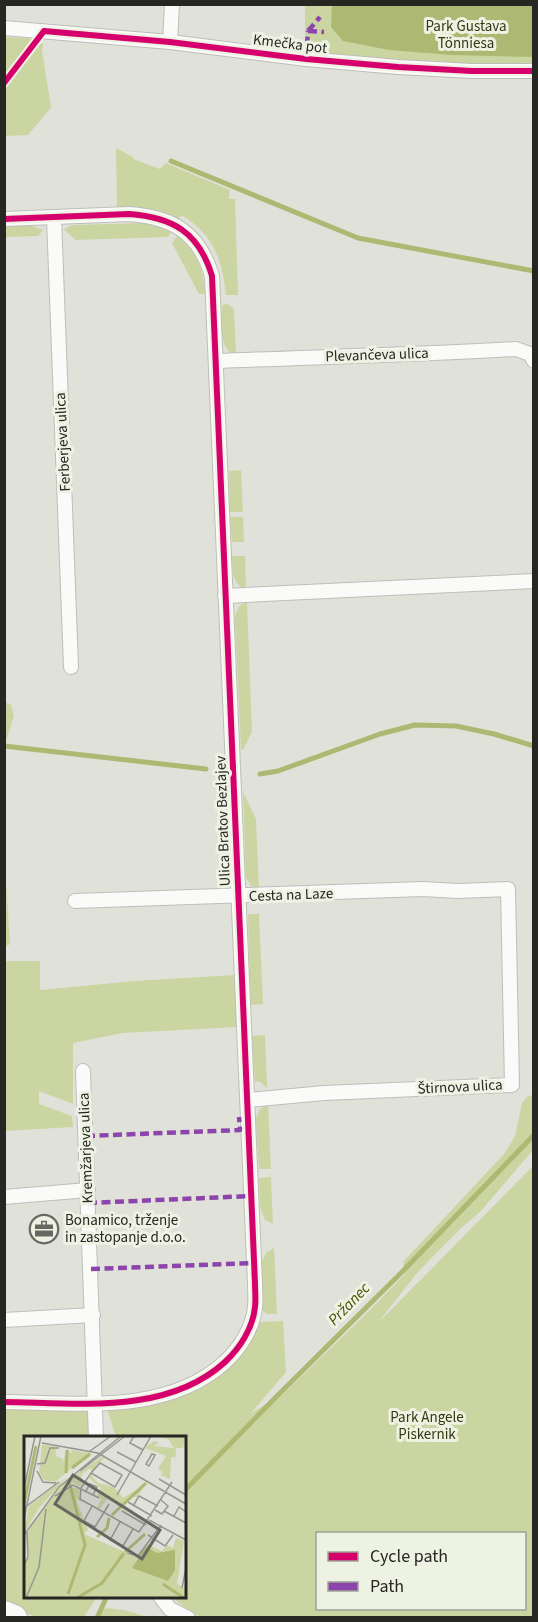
<svg xmlns="http://www.w3.org/2000/svg" width="538" height="1622" font-family="'Source Sans 3',sans-serif">
<style>
.green{fill:#cbd5a1;fill-rule:evenodd}
.water{fill:#adb972}
.lines{fill:none;stroke-linecap:round;stroke-linejoin:round}
.stream{stroke:#adb972;stroke-width:5}
.street-casing{stroke:#bcbeb8;stroke-width:16}
.highway-casing{stroke:#bcbeb8;stroke-width:28}
.street{stroke:#fafbf9;stroke-width:14}
.highway{stroke:#fafbf9;stroke-width:26}
.quiet{stroke:#8e44ad;stroke-width:4.5;stroke-dasharray:9 4.5;stroke-linecap:butt}
.cycleway-casing{stroke:#eef2e3;stroke-width:10}
.cycleway{stroke:#d6006c;stroke-width:6}
.labels{text-anchor:middle;dominant-baseline:central;stroke-width:6;stroke-linejoin:round;paint-order:stroke}
.park-label{font-size:15px;fill:#323910;stroke:#eef2e3}
.street-label{font-size:15px;fill:#262722;stroke:#eef2e3}
.poi-label{font-size:15px;fill:#262722;stroke:#eef2e3;text-anchor:start}
.water-label{font-size:16px;font-style:italic;fill:#475104;stroke:#eef2e3}
.inset-river{fill:none;stroke:#adb972;stroke-width:3}
.inset-road{fill:none;stroke:#969790;stroke-width:1.5}
.view{fill:#676862;fill-opacity:0.15;stroke:#676862;stroke-width:3}
.inset-edge{fill:none;stroke:#262722;stroke-width:3}
</style>
<rect width="100%" height="100%" fill="#e0e2da"/>
<g class="green">
<path d="M 305,5 L 533,5 L 533,66 C 457,66 381,60 305,52 Z"/>
<polygon points="5,37 35,39 5,78 4,37"/>
<polygon points="39,44 43,44 42,50 51,108 28,135 5,136 5,89"/>
<path d="M 116,148 L 133,157 L 133,159 L 160,169 L 166,163 L 230,190 L 229,199 L 235,199 L 238,295 L 226,295 C 222,260 214,234 181,215 L 179,219 C 158,209 140,207 117,208 Z"/>
<polygon points="144,223 161,227 171,232 168,237 75,240 64,229 73,225"/>
<polygon points="5,226 33,226 43,230 38,236 5,237"/>
<path d="M 177,236 C 197,251 204,271 205,294 L 199,294 L 172,243 Z"/>
<path d="M 228,304 L 234,309 L 236,355 C 217,349 222,321 222,305 Z"/>
<polygon points="241,470 243,512 230,512 229,471"/>
<polygon points="230,517 243,517 244,542 232,542"/>
<path d="M 232,556 L 245,556 L 246,590 C 231,583 233,571 232,556 Z"/>
<polygon points="247,602 252,732 243,750 241,750 235,616 239,606"/>
<polygon points="5,702 11,705 14,716 5,744"/>
<polygon points="243,792 256,819 259,890 251,886 246,877"/>
<polygon points="5,867 10,944 5,947 4,867"/>
<polygon points="259,914 263,1004 251,1005 248,918 248,914"/>
<polygon points="5,961 40,961 40,990 135,981 234,975 237,1027 123,1033 73,1043 73,1104 39,1091 39,1104 72,1116 73,1127 5,1131"/>
<polygon points="265,1035 267,1088 259,1081 255,1082 252,1036"/>
<path d="M 533,1095 L 533,1150 L 481,1211 L 460,1229 L 417,1273 L 377,1324 L 533,1166 L 533,1617 L 203,1618 L 190,1612 L 172,1597 L 184,1596 L 184,1438 L 116,1437 L 108,1412 C 128,1403 146,1404 167,1401 C 174,1399 182,1395 189,1392 C 222,1378 244,1354 260,1322 L 283,1321 L 286,1372 L 251,1413 L 282,1395 L 367,1313 L 405,1274 L 403,1262 L 504,1154 L 515,1136 L 522,1103 L 528,1096 ZM 318,1534 L 524,1534 L 524,1608 L 318,1608 Z"/>
<polygon points="268,1104 271,1169 259,1169 256,1118 260,1109"/>
<polygon points="271,1177 273,1224 265,1220 260,1207 259,1178"/>
<polygon points="274,1248 277,1314 267,1314 262,1310 262,1261 266,1253"/>
<polygon points="89,1408 90,1437 26,1438 26,1596 97,1597 84,1617 36,1617 5,1605 4,1410"/>
<polygon points="105,1608 124,1610 148,1617 98,1617"/>
</g>
<polygon class="water" points="332,5 533,5 533,57 452,55 389,50 343,41 331,27"/>
<g class="lines">
<g class="stream">
<polyline points="171,161 358,238 534,271"/>
<polyline points="4,746 206,769"/>
<polyline points="260,774 278,771 380,734 415,725 456,726 494,734 534,746"/>
<polyline points="184,1491 277,1396 401,1273 534,1135"/>
<polyline points="97,1618 107,1596"/>
</g>
<g class="street-casing">
<g id="street">
<polyline points="4,28 170,42 306,59 398,67 472,71 534,71"/>
<polyline points="170,42 172,4"/>
<polyline points="54,218 71,667"/>
<path d="M 4,219 L 129,214 C 172,217 199,232 212,276 L 255,1284 C 255,1291 256,1299 255,1307 C 253,1328 240,1348 225,1362 C 167,1415 78,1403 4,1402"/>
<path d="M 216,361 C 316,357 416,355 516,349 L 530,354 L 534,361"/>
<polyline points="225,596 534,581"/>
<polyline points="75,901 423,889 458,891 508,889 512,1085 324,1093 248,1100"/>
<polyline points="83,1071 96,1438"/>
<polyline points="4,1197 88,1190"/>
<polyline points="4,1320 93,1315"/>
<polyline points="160,1596 170,1609 188,1618"/>
</g>
</g>
<g class="highway-casing">
<polyline id="highway" points="4,1614 14,1618"/>
</g>
<use href="#street" class="street"/>
<use href="#highway" class="highway"/>
<g class="quiet">
<polyline points="308,31 320,17"/>
<polyline points="308,31 324,32"/>
<polyline points="306,59 308,31"/>
<polyline points="86,1136 240,1130 239,1117"/>
<polyline points="88,1203 252,1196"/>
<polyline points="91,1269 254,1263"/>
</g>
<g class="cycleway-casing">
<g id="cycleway">
<polyline points="4,83 44,31 170,42 306,59 398,67 472,71 534,71"/>
<path d="M 4,219 L 129,214 C 172,217 199,232 212,276 L 255,1284 C 255,1291 256,1299 255,1307 C 253,1328 240,1348 225,1362 C 167,1415 78,1403 4,1402"/>
</g>
</g>
<use href="#cycleway" class="cycleway"/>
</g>
<defs>
<g id="office-ring" transform="scale(1.5)"><circle r="9.5" fill="#eef2e3" stroke="#676862" stroke-width="1.5"/><path d="M-6-3h4V-5.5h4V-3h4V5H-6ZM-1-4.5V-3h2v-1.5ZM-6 0V1H6V0Z" fill="#676862"/></g>
</defs>
<g fill-rule="evenodd">
<use href="#office-ring" x="44" y="1229"/>
</g>
<g class="labels">
<g class="park-label">
<text x="466" y="26">Park Gustava<tspan x="466" dy="17">Tönniesa</tspan></text>
<text x="427" y="1417">Park Angele<tspan x="427" dy="17">Piskernik</tspan></text>
</g>
<g class="street-label">
<text transform="translate(290 44) rotate(7)">Kmečka pot</text>
<text transform="translate(377 355) rotate(-2)">Plevančeva ulica</text>
<text transform="translate(63 442) rotate(-93)">Ferberjeva ulica</text>
<text transform="translate(223 821) rotate(-92)">Ulica Bratov Bezlajev</text>
<text transform="translate(291 895) rotate(-2)">Cesta na Laze</text>
<text transform="translate(460 1087) rotate(-3)">Štirnova ulica</text>
<text transform="translate(86 1148) rotate(-92)">Kremžarjeva ulica</text>
</g>
<g class="poi-label">
<text x="65" y="1220">Bonamico, trženje<tspan x="65" dy="17">in zastopanje d.o.o.</tspan></text>
</g>
<g class="water-label">
<text transform="translate(349 1304) rotate(-46)">Pržanec</text>
</g>
</g>
<g transform="translate(24 1436)">
<rect width="162" height="162" fill="#e0e2da"/>
<path d="M 133,0 L 162,1 L 159,12 L 152,12 L 151,29 L 151,21 L 147,21 L 146,43 L 137,39 L 139,36 L 134,33 L 142,20 L 121,12 L 126,4 L 123,10 L 130,5 L 136,7 L 129,10 L 150,12 L 144,3 ZM 18,9 L 31,10 L 32,20 L 39,23 L 38,29 L 43,13 L 48,18 L 47,14 L 67,17 L 31,46 L 20,44 L 15,38 ZM 79,20 L 99,32 L 80,22 L 69,35 L 70,39 L 66,32 L 58,38 L 57,51 L 46,45 L 40,51 L 56,52 L 55,60 L 60,67 L 52,63 L 64,94 L 60,98 L 112,121 L 123,108 L 138,115 L 143,109 L 149,112 L 152,102 L 160,105 L 153,148 L 162,153 L 162,162 L 0,162 L 0,130 L 5,121 L 2,102 L 8,87 L 41,46 ZM 67,39 L 74,47 L 90,51 L 99,62 L 123,47 L 113,61 L 104,61 L 97,71 L 84,62 L 75,74 L 73,72 L 77,63 L 73,60 L 77,52 L 65,42 ZM 43,41 L 15,72 L 0,97 L 5,70 Z" fill="#cbd5a1"/>
<path d="M 122,111 L 133,117 L 151,114 L 151,134 L 144,145 L 108,132 Z" fill="#adb972"/>
<path class="inset-river" d="M 48,32 L 66,18M 42,37 L 43,14M 0,68 L 12,10M 88,79 L 122,47M 73,101 L 83,92 L 85,82M 101,116 L 121,98M 139,148 L 160,162M 44,158 L 61,109 L 45,45M 53,162 L 78,147 L 100,117"/>
<path class="inset-road" d="M 110,0 L 106,7 L 119,14M 18,7 L 74,17 L 162,68M 66,15 L 87,0M 93,16 L 112,26M 128,18 L 131,19 L 125,30 L 122,28 ZM 13,28 L 21,27 L 26,12 L 35,12M 13,35 L 19,46 L 32,47M 56,35 L 101,0M 67,37 L 91,51 L 98,39 L 76,27 L 67,37 L 57,52 L 56,63 L 115,96 L 148,46M 135,43 L 162,59M 0,53 L 11,0M 62,55 L 66,48 L 73,51 L 69,59M 93,59 L 127,0M 31,60 L 49,49 L 75,62M 104,66 L 128,80M 68,70 L 60,85 L 71,91 L 85,68M 109,70 L 115,60 L 134,70M 0,72 L 35,46M 131,74 L 138,78 L 144,70 L 137,64M 98,75 L 122,89M 140,75 L 162,87M 150,80 L 155,71 L 162,76M 0,83 L 17,0M 125,84 L 162,104M 96,86 L 86,104 L 99,110 L 109,93M 0,99 L 35,51 L 97,0M 124,99 L 141,110 L 149,99M 103,117 L 114,120 L 137,89M 0,129 L 4,121 L 3,96M 158,152 L 162,132M 2,162 L 15,131 L 22,73"/>
<path class="view" d="M 49,39 L 136,94 L 118,123 L 31,68 Z"/>
<rect width="162" height="162" class="inset-edge"/>
</g>
<rect width="538" height="1622" fill="none" stroke="#262722" stroke-width="12"/>
<rect x="316" y="1532" width="210" height="78" fill="#eef2e3" stroke="#9ea196" stroke-width="1.5"/>
<rect x="328" y="1552" width="30" height="9" fill="#d6006c" stroke="#9ea196" stroke-width="1.5"/>
<text x="370" y="1562" font-size="18" fill="#262722">Cycle path</text>
<rect x="328" y="1582" width="30" height="9" fill="#8e44ad" stroke="#9ea196" stroke-width="1.5"/>
<text x="370" y="1592" font-size="18" fill="#262722">Path</text>
</svg>
